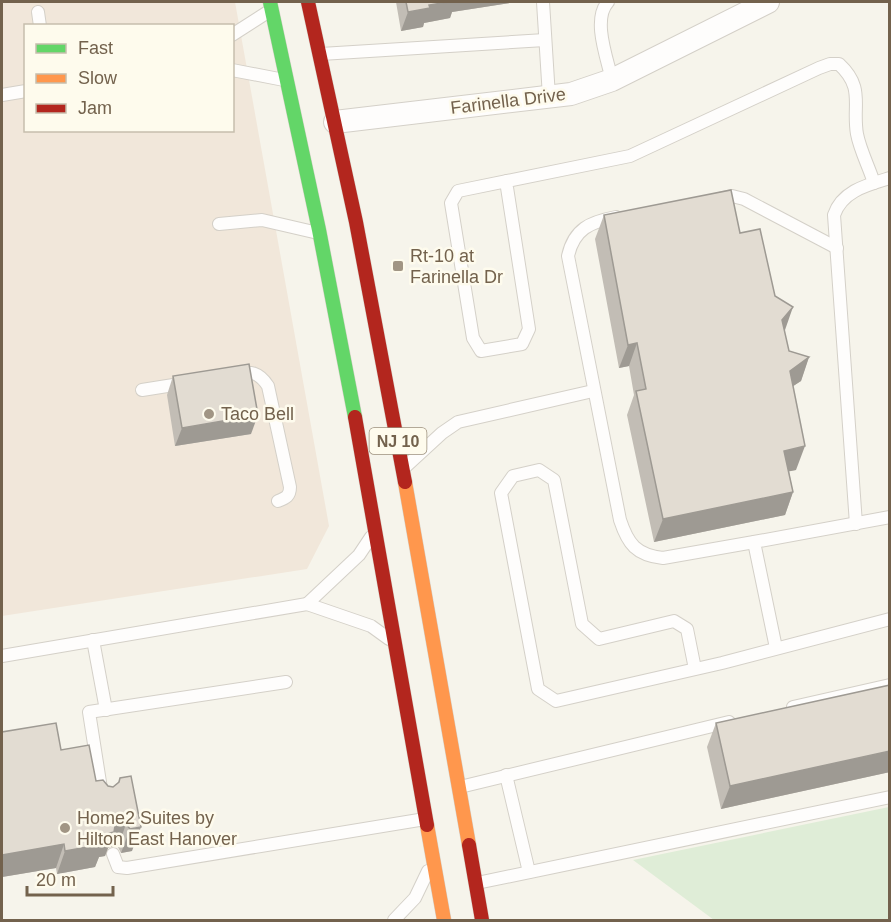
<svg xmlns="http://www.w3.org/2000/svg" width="891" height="922" font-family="Arial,sans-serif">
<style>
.commercial{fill:#f1e7da;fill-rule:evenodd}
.green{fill:#dfedd7}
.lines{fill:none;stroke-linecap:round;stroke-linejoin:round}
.lane-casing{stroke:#d4d0c8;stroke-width:14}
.street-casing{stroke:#d4d0c8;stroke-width:24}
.fast-casing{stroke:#d5cfc7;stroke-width:15}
.slow-casing{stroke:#d5cfc7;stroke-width:15}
.jam-casing{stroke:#d5cfc7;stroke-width:15}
.lane{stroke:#fefdfc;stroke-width:12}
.street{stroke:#fefdfc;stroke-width:22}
.fast{stroke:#63d668;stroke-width:14}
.slow{stroke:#ff974d;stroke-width:14}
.jam{stroke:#b3261e;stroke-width:14}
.wall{fill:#c2bdb5}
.shaded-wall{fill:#9e9a93}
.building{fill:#e2dcd2;stroke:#9e9a93;stroke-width:1.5}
.poi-dot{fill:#a19584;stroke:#fefbed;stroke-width:2}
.labels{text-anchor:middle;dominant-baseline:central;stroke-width:5;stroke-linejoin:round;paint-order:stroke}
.shield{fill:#fefbed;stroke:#9d907d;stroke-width:1.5}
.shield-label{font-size:16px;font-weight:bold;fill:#73624d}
.street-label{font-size:18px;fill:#73624d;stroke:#fefbed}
.poi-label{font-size:18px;fill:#73624d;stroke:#fefbed;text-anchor:start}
</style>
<rect width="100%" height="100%" fill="#f6f4eb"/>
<path class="commercial" d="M 2,2 L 235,2 L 329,526 L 307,569 L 2,616 ZM 26,26 L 232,26 L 232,130 L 26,130 Z"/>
<polygon class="green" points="889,807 889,920 714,920 633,860"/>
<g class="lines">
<g class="lane-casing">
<g id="lane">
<polyline points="543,2 549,97"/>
<path d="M 608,2 C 592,19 607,58 612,80"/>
<polyline points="38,12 40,26"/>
<polyline points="232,35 271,10"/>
<polyline points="321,54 545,40"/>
<polyline points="232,70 284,80"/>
<polyline points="2,95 26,91"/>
<path d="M 506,181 L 529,329 L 522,344 L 481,351 L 473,338 L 451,203 L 458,191 L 630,156 L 819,68 L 830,64 L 839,64 C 865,88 852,105 857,134 C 860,150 869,167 874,183"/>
<polyline points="719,199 732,196 744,199 837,248"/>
<path d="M 616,217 C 590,222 574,229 568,256 L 620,520 C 628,544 636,555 663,558 L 754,542"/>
<polyline points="219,224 262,220 318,233"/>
<path d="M 235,374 C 251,371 259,372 268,386 L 290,487 C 290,496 286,498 278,501"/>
<polyline points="142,390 186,383"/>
<polyline points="405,467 442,433 458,422 593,391"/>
<path d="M 856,524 L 834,215 C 842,191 867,185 890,178"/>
<polyline points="371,537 359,555 307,604 371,626 389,639"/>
<polyline points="93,640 106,710"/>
<polyline points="776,648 754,542 890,517"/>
<polyline points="2,656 307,604"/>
<polyline points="695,669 687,629 674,621 599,639 582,624 554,480 539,470 513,476 501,493 538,689 556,701 722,663 890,619"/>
<polyline points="793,707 890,685"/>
<polyline points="506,775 529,872"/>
<polyline points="460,787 729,722"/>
<polyline points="102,795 89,712 286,682"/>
<polyline points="113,854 118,867 127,868 425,819"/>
<polyline points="477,883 890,797"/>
<polyline points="394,920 415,898 428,871"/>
</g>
</g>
<g class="street-casing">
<polyline id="street" points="335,122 571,94 612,80 768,2"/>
</g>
<g class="fast-casing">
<polyline id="fast" points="270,2 319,230 355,417"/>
</g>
<g class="slow-casing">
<g id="slow">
<polyline points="405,482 469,845"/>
<polyline points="427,825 444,920"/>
</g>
</g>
<g class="jam-casing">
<g id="jam">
<polyline points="308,2 356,222 405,482"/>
<polyline points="355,417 427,825"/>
<polyline points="469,845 482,920"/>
</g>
</g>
<use href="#lane" class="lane"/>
<use href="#street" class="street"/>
<use href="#fast" class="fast"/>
<use href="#slow" class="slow"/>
<use href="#jam" class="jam"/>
</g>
<g class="wall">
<polygon points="396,2 516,2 452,12 450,18 424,23 423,27 401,31"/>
<polygon points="604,215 740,233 775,296 789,351 809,357 801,381 793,386 796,470 789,471 793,492 785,515 654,542 627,415 634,395 629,366 619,368 595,239"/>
<polygon points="173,376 251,434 175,446 167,395"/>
<polygon points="890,685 890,772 721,809 707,747 716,723"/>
<polygon points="2,732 61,750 96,781 108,786 113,787 118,783 120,778 131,776 132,851 121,853 118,847 110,847 108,848 105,856 99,857 95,867 57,874 56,868 2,877"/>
</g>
<g class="shaded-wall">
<polygon points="448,2 516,2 452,12 450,18 424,23 423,27 401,31 408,12 429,5"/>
<polygon points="793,307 785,330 773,343 782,320"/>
<polygon points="637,343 629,366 619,368 628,345"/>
<polygon points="809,357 801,381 781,394 790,371"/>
<polygon points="258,415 251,434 175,446 182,428"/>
<polygon points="805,446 796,470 776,474 784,451"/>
<polygon points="793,492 785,515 654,542 663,519"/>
<polygon points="890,751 890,772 721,809 730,786"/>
<polygon points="118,823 126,824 118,847 110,847 108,848 105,856 99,857 95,867 57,874 65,851 102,835"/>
<polygon points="141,827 132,851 121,853 130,829"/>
<polygon points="64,844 56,868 2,877 2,855"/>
</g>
<g class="building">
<polygon points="406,2 448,2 429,5 430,8 408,12"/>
<polygon points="731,190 740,233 760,229 775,296 793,307 782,320 789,351 809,357 790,371 805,446 784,451 793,492 663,519 636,391 646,389 637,343 628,345 604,215"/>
<polygon points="249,364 258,415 182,428 173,376"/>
<polygon points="890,685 890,751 730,786 716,723"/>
<polygon points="56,723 61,750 89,745 96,781 103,780 108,786 113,787 119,782 120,778 131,776 141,827 130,829 126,824 118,823 115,826 114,832 102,835 104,844 65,851 64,844 2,855 2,732"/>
</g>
<g class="poi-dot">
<rect x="392" y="260" width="12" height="12" rx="3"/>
<circle cx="209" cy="414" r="6"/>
<circle cx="65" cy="828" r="6"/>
</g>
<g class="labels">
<rect class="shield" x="369.5" y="428" width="57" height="26" rx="4.5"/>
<g class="shield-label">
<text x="398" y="441">NJ 10</text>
</g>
<g class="street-label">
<text transform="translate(508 101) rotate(-7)">Farinella Drive</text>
</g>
<g class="poi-label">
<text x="410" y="256">Rt-10 at<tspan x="410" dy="21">Farinella Dr</tspan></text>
<text x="221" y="414">Taco Bell</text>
<text x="77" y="818">Home2 Suites by<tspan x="77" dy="21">Hilton East Hanover</tspan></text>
</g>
</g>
<rect width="891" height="922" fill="none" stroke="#73624d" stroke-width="6"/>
<rect x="24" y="24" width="210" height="108" fill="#fefbed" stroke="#c6bead" stroke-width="1.5"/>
<rect x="36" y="44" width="30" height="9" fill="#63d668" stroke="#c6bead" stroke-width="1.5"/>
<text x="78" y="54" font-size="18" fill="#73624d">Fast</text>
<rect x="36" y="74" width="30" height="9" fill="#ff974d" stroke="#c6bead" stroke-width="1.5"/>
<text x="78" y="84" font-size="18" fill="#73624d">Slow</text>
<rect x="36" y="104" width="30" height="9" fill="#b3261e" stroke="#c6bead" stroke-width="1.5"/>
<text x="78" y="114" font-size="18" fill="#73624d">Jam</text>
<path d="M27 886v9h86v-9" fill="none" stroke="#73624d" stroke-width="3"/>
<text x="36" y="886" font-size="18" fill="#73624d" stroke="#fefbed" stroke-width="4.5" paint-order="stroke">20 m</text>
</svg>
